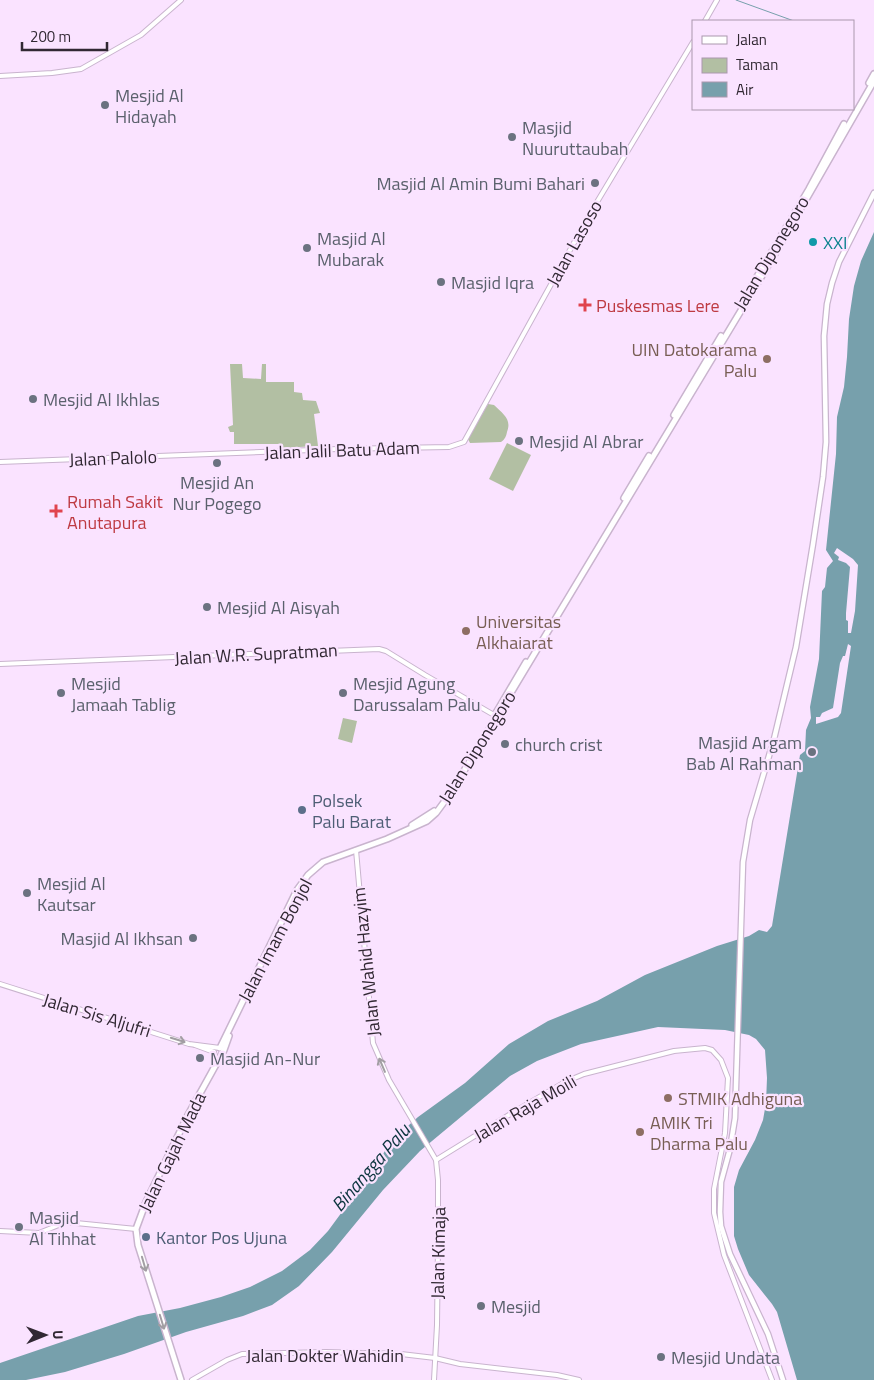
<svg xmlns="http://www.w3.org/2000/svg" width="874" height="1380" font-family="'Titillium Web',sans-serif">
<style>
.green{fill:#b2bfa3}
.water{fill:#77a0ac}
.pier{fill:#fae3ff}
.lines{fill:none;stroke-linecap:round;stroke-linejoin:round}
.stream{stroke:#77a0ac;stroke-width:1}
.tertiary-casing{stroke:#c9b4ce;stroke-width:6}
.secondary-casing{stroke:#c9b4ce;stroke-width:6}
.primary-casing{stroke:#c9b4ce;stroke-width:7}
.trunk-casing{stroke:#c9b4ce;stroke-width:8}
.tertiary{stroke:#fff;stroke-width:4}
.secondary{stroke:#fff;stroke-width:4}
.primary{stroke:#fff;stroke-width:4.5}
.trunk{stroke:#fff;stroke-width:5}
.oneway{stroke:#a29ea3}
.worship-dot{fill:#6b7280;stroke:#fae3ff;stroke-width:2}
.culture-dot{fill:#0f9aa8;stroke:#fae3ff;stroke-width:2}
.health-dot{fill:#e0444e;stroke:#fae3ff;stroke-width:2}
.education-dot{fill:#8d6e63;stroke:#fae3ff;stroke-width:2}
.service-dot{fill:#5c6f8a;stroke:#fae3ff;stroke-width:2}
.labels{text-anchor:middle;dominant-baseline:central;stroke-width:4.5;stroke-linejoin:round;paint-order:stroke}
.worship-label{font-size:18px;fill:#5b616d;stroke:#fae3ff;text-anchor:start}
.culture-label{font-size:18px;fill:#0d838f;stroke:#fae3ff;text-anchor:start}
.street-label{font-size:18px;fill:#312833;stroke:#fae3ff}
.health-label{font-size:18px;fill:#be3a42;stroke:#fae3ff;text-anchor:start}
.education-label{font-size:18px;fill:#785e54;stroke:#fae3ff;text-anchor:start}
.service-label{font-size:18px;fill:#4e5e75;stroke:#fae3ff;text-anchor:start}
.water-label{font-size:19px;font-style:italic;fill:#0b343e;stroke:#fae3ff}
</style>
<rect width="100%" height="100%" fill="#fae3ff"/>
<g class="green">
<polygon points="230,364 242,364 243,378 261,379 262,364 266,364 266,382 294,382 294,392 302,393 303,400 316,401 320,413 314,414 318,446 280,448 280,444 234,444 234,432 230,432 228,427 233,425"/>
<path d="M 488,404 L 494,405 C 503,414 512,419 507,432 C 506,437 505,439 501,442 L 470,443 L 468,439 Z"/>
<polygon points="507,443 531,455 513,491 489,479"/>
<polygon points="343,718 357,721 352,743 338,739"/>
</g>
<polygon class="water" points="874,232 874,1380 797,1380 777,1312 772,1304 749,1275 738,1249 734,1236 734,1187 739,1170 755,1140 763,1120 766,1103 767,1078 765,1050 756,1039 749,1035 725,1030 658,1027 581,1044 537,1061 510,1076 420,1151 383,1190 332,1252 299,1286 272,1305 243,1316 186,1332 124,1354 65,1372 26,1380 0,1380 0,1363 138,1316 180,1308 221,1297 250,1287 282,1271 310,1250 328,1231 375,1167 391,1141 418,1117 465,1083 509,1044 548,1021 597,1001 645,975 717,946 749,936 759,930 767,932 772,926 800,755 805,751 806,730 811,718 810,707 819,659 822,591 825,587 827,568 833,561 826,550 836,454 837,417 844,387 847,357 849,319 854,286 861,261"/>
<g class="pier">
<polygon points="837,548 853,559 858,565 855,611 851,633 848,633 848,621 846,620 846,613 850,567 846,563 838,560 839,557 834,553"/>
<polygon points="848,644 851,646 841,713 838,717 816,724 816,717 820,717 822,713 833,708 840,663 843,656 845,656"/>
</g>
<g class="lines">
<polyline class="stream" points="736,0 794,21"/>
<g class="tertiary-casing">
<g id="tertiary">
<polyline points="705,21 717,0"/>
<polyline points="0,76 52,73 81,69 141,35 181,0"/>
<polyline points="0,462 338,449 449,447 464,442 591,212 693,42"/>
<polyline points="0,664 379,649 386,651 425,675 494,715"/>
<polyline points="356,850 373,1043 389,1080 436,1160 438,1180 438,1246 437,1325 434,1380"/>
<polyline points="436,1160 512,1113 565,1082 584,1074 674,1051 705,1048 712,1050 721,1060 728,1078 725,1133 714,1189 714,1213 724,1255 772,1380"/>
<polyline points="0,1231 39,1233 66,1222 136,1229"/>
<polyline points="192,1380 227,1360 242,1354 326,1352 401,1354 435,1358 460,1364 557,1375 579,1380"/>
</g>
</g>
<g class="secondary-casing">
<g id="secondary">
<polyline points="0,984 189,1044 220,1048"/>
<polyline points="195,1045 214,1052 216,1063"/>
</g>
</g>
<g class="primary-casing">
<polyline id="primary" points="783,1380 768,1334 730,1254 721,1226 720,1212 721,1182 730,1149 735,1118 743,862 750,820 774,739 796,647 813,544 823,477 826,442 824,336 827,304 832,283 839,262 874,193"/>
</g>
<g class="trunk-casing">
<g id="trunk">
<polyline points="869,83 874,74"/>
<polyline points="745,297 809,189 844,124"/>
<polyline points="674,415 721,336"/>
<polyline points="624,498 649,456"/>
<polyline points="496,713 526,662"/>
<polyline points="412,825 434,811"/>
<polyline points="220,1048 297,890 308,875 323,862 387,839 427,821 436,813 450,794 769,264 874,81"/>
<polyline points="181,1380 138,1245 136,1229 146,1202 188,1115 224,1050 229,1036"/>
</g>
</g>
<use href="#tertiary" class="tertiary"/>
<use href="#secondary" class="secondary"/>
<use href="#primary" class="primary"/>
<use href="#trunk" class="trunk"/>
</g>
<defs><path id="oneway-shaft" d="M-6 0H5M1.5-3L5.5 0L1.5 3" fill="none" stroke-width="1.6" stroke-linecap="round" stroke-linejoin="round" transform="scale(1.25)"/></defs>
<g class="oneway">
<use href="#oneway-shaft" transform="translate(178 1040) rotate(17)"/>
<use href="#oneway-shaft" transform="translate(382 1065) rotate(-113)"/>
<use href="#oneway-shaft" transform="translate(144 1264) rotate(74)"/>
<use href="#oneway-shaft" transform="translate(162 1322) rotate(73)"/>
</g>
<g class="worship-dot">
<circle cx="105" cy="105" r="5"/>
<circle cx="512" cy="137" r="5"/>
<circle cx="595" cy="183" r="5"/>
<circle cx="307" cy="248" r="5"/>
<circle cx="441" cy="282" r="5"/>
<circle cx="33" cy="399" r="5"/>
<circle cx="519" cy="441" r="5"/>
<circle cx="217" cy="463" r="5"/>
<circle cx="207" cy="607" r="5"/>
<circle cx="61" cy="693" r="5"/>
<circle cx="343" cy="693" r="5"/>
<circle cx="505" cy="744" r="5"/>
<circle cx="812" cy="752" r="5"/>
<circle cx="27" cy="893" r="5"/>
<circle cx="193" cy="938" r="5"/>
<circle cx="200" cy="1058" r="5"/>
<circle cx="19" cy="1227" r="5"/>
<circle cx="481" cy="1306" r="5"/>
<circle cx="661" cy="1357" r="5"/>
</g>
<circle class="culture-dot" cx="813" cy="242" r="5"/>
<g class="health-dot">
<path d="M582.5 297.5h5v5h5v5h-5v5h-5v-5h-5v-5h5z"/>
<path d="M53.5 503.5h5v5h5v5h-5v5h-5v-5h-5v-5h5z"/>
</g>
<g class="education-dot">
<circle cx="767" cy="359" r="5"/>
<circle cx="466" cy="631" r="5"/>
<circle cx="668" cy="1098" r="5"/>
<circle cx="640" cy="1132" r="5"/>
</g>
<g class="service-dot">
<circle cx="302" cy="810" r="5"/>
<circle cx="146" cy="1237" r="5"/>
</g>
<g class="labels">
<g class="worship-label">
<text x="115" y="95">Mesjid Al<tspan x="115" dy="21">Hidayah</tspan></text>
<text x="522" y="127">Masjid<tspan x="522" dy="21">Nuuruttaubah</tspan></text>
<text x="585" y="183" text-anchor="end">Masjid Al Amin Bumi Bahari</text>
<text x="317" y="238">Masjid Al<tspan x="317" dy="21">Mubarak</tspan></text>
<text x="451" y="282">Masjid Iqra</text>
<text x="43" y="399">Mesjid Al Ikhlas</text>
<text x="529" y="441">Mesjid Al Abrar</text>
<text x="217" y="482" text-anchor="middle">Mesjid An<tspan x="217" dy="21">Nur Pogego</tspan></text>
<text x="217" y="607">Mesjid Al Aisyah</text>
<text x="71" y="683">Mesjid<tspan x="71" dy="21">Jamaah Tablig</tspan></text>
<text x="353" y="683">Mesjid Agung<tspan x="353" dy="21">Darussalam Palu</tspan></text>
<text x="802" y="742" text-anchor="end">Masjid Argam<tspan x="802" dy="21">Bab Al Rahman</tspan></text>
<text x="515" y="744">church crist</text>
<text x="37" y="883">Mesjid Al<tspan x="37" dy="21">Kautsar</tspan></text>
<text x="183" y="938" text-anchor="end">Masjid Al Ikhsan</text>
<text x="210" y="1058">Masjid An-Nur</text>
<text x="29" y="1217">Masjid<tspan x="29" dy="21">Al Tihhat</tspan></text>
<text x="491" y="1306">Mesjid</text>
<text x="671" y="1357">Mesjid Undata</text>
</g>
<g class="culture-label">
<text x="823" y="242">XXI</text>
</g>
<g class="street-label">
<text transform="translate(574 243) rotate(-61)">Jalan Lasoso</text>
<text transform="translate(771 253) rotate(-59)">Jalan Diponegoro</text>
<text transform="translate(342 450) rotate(-2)">Jalan Jalil Batu Adam</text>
<text transform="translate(113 458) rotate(-2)">Jalan Palolo</text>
<text transform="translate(256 654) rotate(-3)">Jalan W.R. Supratman</text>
<text transform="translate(477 747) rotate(-58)">Jalan Diponegoro</text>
<text transform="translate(275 940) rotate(-62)">Jalan Imam Bonjol</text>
<text transform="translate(366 962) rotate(-96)">Jalan Wahid Hazyim</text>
<text transform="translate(97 1015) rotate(17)">Jalan Sis Aljufri</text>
<text transform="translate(525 1108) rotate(-30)">Jalan Raja Moili</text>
<text transform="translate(172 1152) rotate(-64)">Jalan Gajah Mada</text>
<text transform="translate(438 1253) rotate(-89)">Jalan Kimaja</text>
<text x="325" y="1355">Jalan Dokter Wahidin</text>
</g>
<g class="health-label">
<text x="596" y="305">Puskesmas Lere</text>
<text x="67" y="501">Rumah Sakit<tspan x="67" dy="21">Anutapura</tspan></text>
</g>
<g class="education-label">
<text x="757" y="349" text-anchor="end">UIN Datokarama<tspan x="757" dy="21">Palu</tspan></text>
<text x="476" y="621">Universitas<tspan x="476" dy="21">Alkhaiarat</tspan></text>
<text x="678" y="1098">STMIK Adhiguna</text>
<text x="650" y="1122">AMIK Tri<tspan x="650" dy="21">Dharma Palu</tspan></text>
</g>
<g class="service-label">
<text x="312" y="800">Polsek<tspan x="312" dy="21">Palu Barat</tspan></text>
<text x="156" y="1237">Kantor Pos Ujuna</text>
</g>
<g class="water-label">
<text transform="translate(370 1167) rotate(-49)">Binangga Palu</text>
</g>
</g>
<rect x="692" y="20" width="162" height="90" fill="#fae3ff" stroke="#aa98ad"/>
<rect x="702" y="36" width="25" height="8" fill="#ffffff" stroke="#aa98ad"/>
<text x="736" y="45" font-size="15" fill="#312833">Jalan</text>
<rect x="702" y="58" width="25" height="15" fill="#b2bfa3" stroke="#aa98ad"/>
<text x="736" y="70" font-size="15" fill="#312833">Taman</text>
<rect x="702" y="82" width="25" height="15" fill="#77a0ac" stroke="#aa98ad"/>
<text x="736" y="95" font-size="15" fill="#312833">Air</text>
<g transform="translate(45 1335) rotate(89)" stroke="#fae3ff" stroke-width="4" paint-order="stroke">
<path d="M0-4L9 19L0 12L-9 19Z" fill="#312833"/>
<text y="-8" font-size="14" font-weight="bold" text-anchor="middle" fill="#312833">U</text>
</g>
<path d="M22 42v8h85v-8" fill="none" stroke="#312833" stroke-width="2.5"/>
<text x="30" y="42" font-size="15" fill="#312833" stroke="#fae3ff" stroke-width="4" paint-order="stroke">200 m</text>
</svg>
